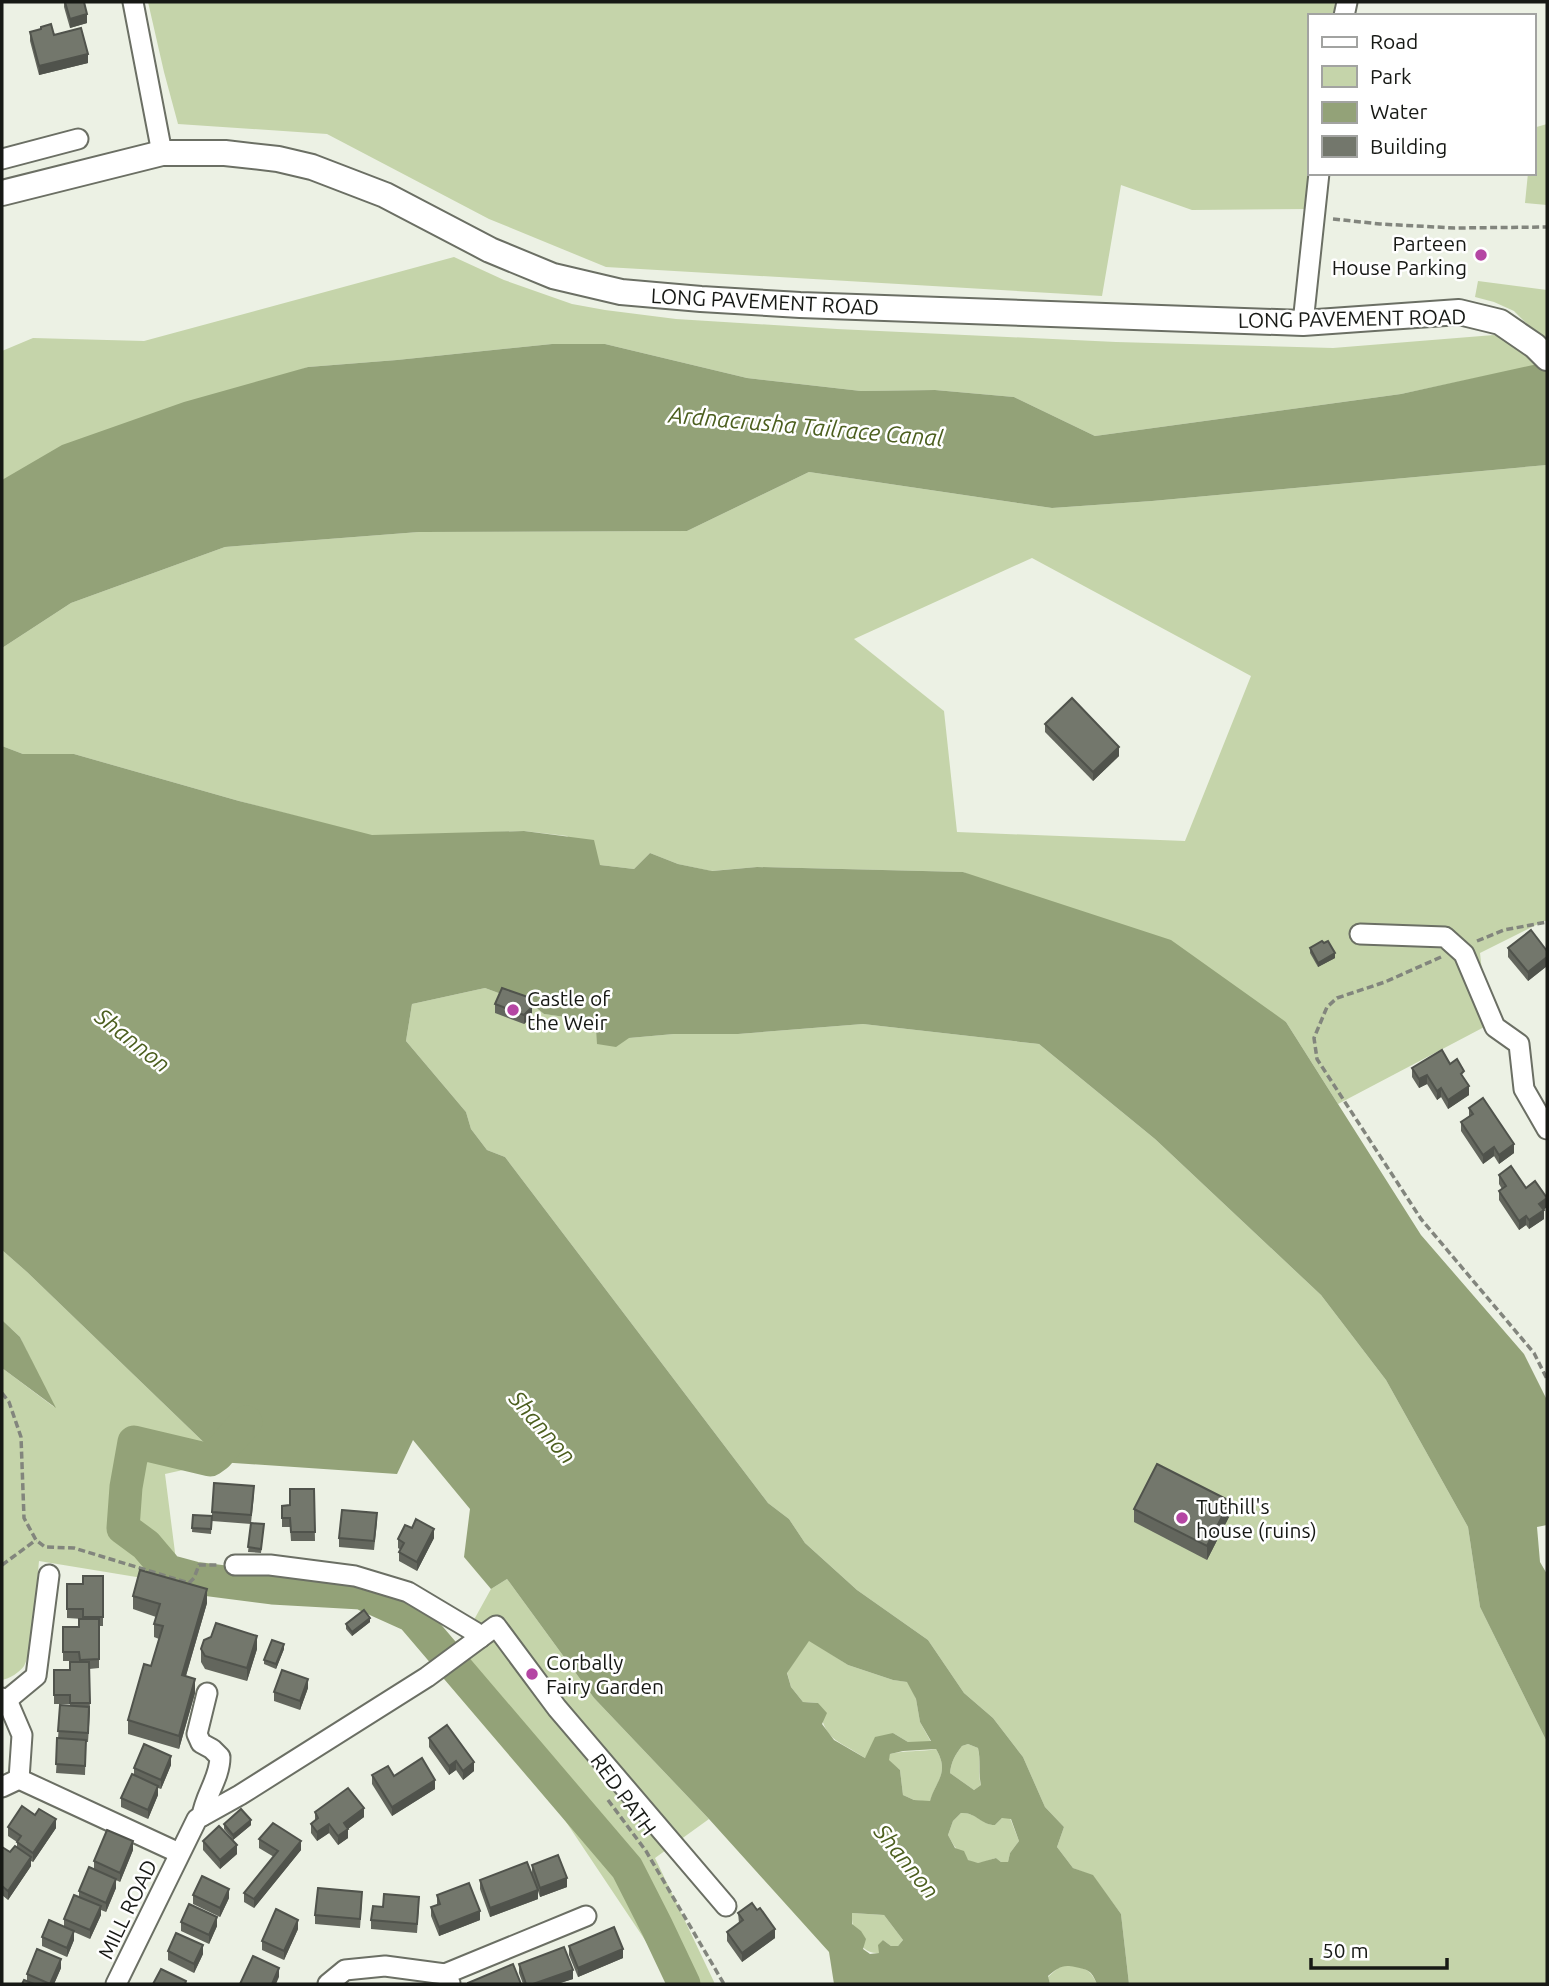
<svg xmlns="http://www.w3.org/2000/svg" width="1549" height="1986" font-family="Ubuntu,sans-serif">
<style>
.green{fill:#c5d4aa;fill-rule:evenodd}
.water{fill:#93a278;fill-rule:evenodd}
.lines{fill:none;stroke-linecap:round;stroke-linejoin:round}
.river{stroke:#93a278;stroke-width:33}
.minor-casing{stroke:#6b6f64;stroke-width:23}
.major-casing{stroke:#6b6f64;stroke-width:28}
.path{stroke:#82857d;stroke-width:3.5;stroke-dasharray:7 3.5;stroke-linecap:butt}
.minor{stroke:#fff;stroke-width:19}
.major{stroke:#fff;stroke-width:24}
.wall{fill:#63665d}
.shaded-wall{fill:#50534c}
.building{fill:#73776c;stroke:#50534c;stroke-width:2}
.poi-dot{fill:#b546a4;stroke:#fff;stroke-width:2.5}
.labels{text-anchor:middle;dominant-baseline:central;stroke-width:5;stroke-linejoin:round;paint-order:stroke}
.poi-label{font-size:21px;fill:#171915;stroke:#fff;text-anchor:start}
.street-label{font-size:21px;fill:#171915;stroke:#fff}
.water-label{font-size:23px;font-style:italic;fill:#4c5f1f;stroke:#fff}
</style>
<rect width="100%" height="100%" fill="#ecf1e4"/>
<g class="green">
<polygon points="148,2 1335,2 1333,16 1309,16 1309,173 1313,173 1308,209 1192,210 1121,185 1102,296 606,267 489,219 327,134 178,124 164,72"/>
<polygon points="1547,124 1547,205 1525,203 1528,173 1533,173 1533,128"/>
<polygon points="454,257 504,280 572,304 605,310 676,319 837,329 1116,342 1333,348 1494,335 1519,346 1542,364 1401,394 1095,436 1014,397 935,390 861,391 747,378 605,344 552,344 397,360 308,367 2,480 2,351 33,338 144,341"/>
<polygon points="1478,281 1547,290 1547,344 1514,311 1494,302 1475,297"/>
<path d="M 1547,465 L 1547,921 L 1544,921 L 1480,953 L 1488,1025 L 1338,1104 L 1286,1022 L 963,872 L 757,867 L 711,871 L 678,864 L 650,853 L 634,869 L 600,865 L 567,836 L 524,831 L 372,836 L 239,801 L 74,754 L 23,754 L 2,746 L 2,648 L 71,603 L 225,547 L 419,532 L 687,531 L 809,472 L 1052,508 L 1152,501 ZM 1032,558 L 1251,676 L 1185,841 L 957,832 L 944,711 L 854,639 Z"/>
<polygon points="485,988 534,1006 544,1014 565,1017 629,1038 674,1034 738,1034 863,1024 1039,1044 1155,1139 1321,1295 1386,1380 1468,1527 1480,1607 1547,1742 1547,1984 1129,1984 1121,1914 1093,1876 1073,1868 1057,1847 1064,1827 1045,1807 1023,1757 993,1718 964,1693 928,1640 857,1590 805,1543 789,1519 768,1503 505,1157 487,1150 471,1129 466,1112 406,1041 412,1004"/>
<path d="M 2,1250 L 27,1272 L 217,1455 L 219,1462 L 165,1474 L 179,1584 L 39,1561 C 37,1581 33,1652 24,1666 C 20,1672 9,1679 2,1680 L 2,1368 L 54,1407 L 20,1337 L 2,1320 Z"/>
<path d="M 507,1579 L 594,1698 L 709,1819 L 655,1858 L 715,1984 L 669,1984 L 649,1946 L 524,1759 L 431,1655 L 465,1636 L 491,1589 ZM 499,1615 L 570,1714 L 495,1636 L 465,1636 Z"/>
<path d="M 809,1640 L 848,1665 L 893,1680 L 908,1682 L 916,1699 L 920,1722 L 931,1742 L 908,1742 L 893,1733 L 865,1758 C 835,1738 825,1742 818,1703 L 803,1702 L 791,1687 L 787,1672 Z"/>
<path d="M 968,1744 L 978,1748 C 981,1760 977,1772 981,1785 L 974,1790 L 950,1773 C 951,1762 955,1755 962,1746 Z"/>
<path d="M 936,1749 C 950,1773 936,1780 930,1802 L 914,1800 L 903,1795 L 900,1770 L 888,1760 L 890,1754 C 905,1750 921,1752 936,1749 Z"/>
<path d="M 961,1813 C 976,1812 982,1825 995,1825 L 1002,1818 L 1010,1818 L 1019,1841 L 1010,1853 L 1008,1862 L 1001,1862 L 996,1858 C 991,1859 983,1863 978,1863 C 964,1863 953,1845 948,1835 L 953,1821 Z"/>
<path d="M 852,1913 L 884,1915 L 903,1940 L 898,1946 L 891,1946 L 883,1940 L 879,1953 C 859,1955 851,1929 852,1913 Z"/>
<path d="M 1066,1964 C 1083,1969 1089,1966 1097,1984 L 1050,1984 L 1048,1977 L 1058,1968 Z"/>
</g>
<g class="water">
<polygon points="552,344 605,344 747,378 861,391 935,390 1014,397 1095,436 1401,394 1547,362 1547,465 1152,501 1052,508 809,472 687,531 419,532 225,547 71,603 2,648 2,480 62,445 184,402 308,367 397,360"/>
<path d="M 2,746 L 23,754 L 74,754 L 239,801 L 372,835 L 524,831 L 594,840 L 600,865 L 634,869 L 650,853 L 678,864 L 712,871 L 757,867 L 963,872 L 1171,940 L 1286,1022 L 1421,1235 L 1524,1354 L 1547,1400 L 1547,1525 L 1537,1527 L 1540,1562 L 1547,1574 L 1547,1742 L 1480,1607 L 1468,1527 L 1386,1380 L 1321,1295 L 1155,1139 L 1039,1044 L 863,1024 L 738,1034 L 674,1034 L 629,1038 L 616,1047 L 597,1044 L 596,1028 L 565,1017 L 544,1014 L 534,1006 L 485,988 L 412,1004 L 406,1041 L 466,1112 L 471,1129 L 487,1150 L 505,1157 L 768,1503 L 789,1519 L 805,1543 L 857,1590 L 928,1640 L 964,1693 L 993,1718 L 1023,1757 L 1045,1807 L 1064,1827 L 1057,1847 L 1073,1868 L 1093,1875 L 1121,1914 L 1129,1984 L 1097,1984 C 1091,1970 1089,1970 1075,1967 C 1062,1964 1058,1968 1048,1976 L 1050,1984 L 834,1984 L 829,1952 L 709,1819 L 594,1698 L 507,1579 L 491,1589 L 464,1557 L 470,1509 L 413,1440 L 397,1474 L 219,1462 L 217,1455 L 27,1272 L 2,1250 ZM 809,1641 L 848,1665 L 893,1680 L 907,1682 L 916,1699 L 920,1722 L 931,1741 L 908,1742 L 893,1733 L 875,1737 L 865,1758 L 834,1740 L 822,1724 L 827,1713 L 818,1703 L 803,1702 L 791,1687 L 787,1673 ZM 968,1744 L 978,1748 C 981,1760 978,1772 981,1785 L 974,1790 L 950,1773 C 951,1762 955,1755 962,1746 ZM 936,1749 C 950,1773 936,1780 930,1801 L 914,1800 L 903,1795 L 900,1770 L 889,1760 L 890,1754 L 903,1751 ZM 961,1813 C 976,1812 981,1825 995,1825 L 1002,1818 L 1011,1819 L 1019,1841 L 1010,1853 L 1008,1862 L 1001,1862 L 996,1858 L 978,1863 L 968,1860 L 964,1851 L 955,1848 L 948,1835 L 953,1821 ZM 852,1913 L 884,1915 L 903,1940 L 898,1946 L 891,1946 L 883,1940 L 878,1945 L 879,1953 L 870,1954 L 863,1949 L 866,1939 L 861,1931 L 852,1924 Z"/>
<polygon points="2,1320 20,1337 56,1408 2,1368"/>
</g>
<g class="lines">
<polyline class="river" points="246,1422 217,1455 210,1460 134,1442 126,1487 123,1528 146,1545 168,1571 194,1578 272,1588 361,1593 412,1616 627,1868 657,1927 684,1984"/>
<g class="minor-casing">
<g id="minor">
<polyline points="133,2 162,153"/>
<polyline points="1344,16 1347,2"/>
<polyline points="2,159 78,139"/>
<polyline points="1303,323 1319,173"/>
<polyline points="1360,934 1445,937 1464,954 1495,1027 1519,1044 1524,1089 1547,1129"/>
<polyline points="235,1565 270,1565 355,1576 408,1592 475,1632 480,1638"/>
<polyline points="2,1698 7,1700 22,1735 19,1779 179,1853"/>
<polyline points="7,1700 36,1676 49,1575"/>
<polyline points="2,1787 19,1779"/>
<path d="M 202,1816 C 205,1795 220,1778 220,1757 L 212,1749 L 201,1743 L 197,1734 L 207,1693"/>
<polyline points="445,1974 586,1916"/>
<polyline points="116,1984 197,1819 240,1795 427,1677 496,1626 557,1708 726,1906"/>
<polyline points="328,1984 345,1970 385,1966 445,1974 450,1983"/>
</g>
</g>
<g class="major-casing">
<polyline id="major" points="2,193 162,153 225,153 278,159 312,167 385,195 490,250 553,276 621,292 701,299 800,305 1303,323 1459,312 1500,322 1535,346 1547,358"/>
</g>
<g class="path">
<polyline points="1333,219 1380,224 1455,228 1547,227"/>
<polyline points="1477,941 1504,930 1547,922"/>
<polyline points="1441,957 1385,982 1337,998 1327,1007 1314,1038 1317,1059 1421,1219 1534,1353 1547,1379"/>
<polyline points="2,1393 9,1402 21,1437 24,1518 36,1540 45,1547 74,1548 189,1583 194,1578 199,1565 217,1565"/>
<polyline points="2,1565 36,1540"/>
<polyline points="608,1800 646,1851 724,1984"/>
</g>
<use href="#minor" class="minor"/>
<use href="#major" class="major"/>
</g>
<g class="wall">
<polygon points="64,2 84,2 87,23 70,28 64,7"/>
<polygon points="41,27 54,35 88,63 39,75 30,41 30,32 41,29"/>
<polygon points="1045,724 1119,756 1093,781 1045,732"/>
<polygon points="1310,948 1335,958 1318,967 1310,953"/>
<polygon points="1508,948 1547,951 1547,966 1528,981 1508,957"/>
<polygon points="495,1004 532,1016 524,1024 495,1013"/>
<polygon points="1450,1064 1464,1079 1469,1095 1448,1109 1441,1097 1437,1100 1427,1084 1419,1088 1412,1077 1412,1068"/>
<polygon points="1469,1108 1514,1153 1499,1164 1494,1156 1483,1164 1461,1131 1461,1122 1469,1116"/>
<polygon points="1499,1175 1526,1188 1547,1207 1543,1210 1544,1219 1529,1229 1526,1225 1519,1230 1499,1200 1499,1191 1502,1189 1499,1184"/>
<polygon points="314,1489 315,1541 291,1541 290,1527 282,1527 282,1506 290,1505"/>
<polygon points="254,1495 251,1523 264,1524 261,1553 248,1552 251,1524 212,1521 212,1512"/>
<polygon points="1134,1509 1230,1515 1207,1560 1134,1522"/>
<polygon points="193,1515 212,1516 211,1534 192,1532"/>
<polygon points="377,1522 374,1550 339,1547 339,1538"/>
<polygon points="412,1528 434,1538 417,1571 399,1561 399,1552 401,1550 398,1548 398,1539"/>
<polygon points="103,1576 103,1626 99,1626 99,1668 89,1669 90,1712 88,1742 86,1742 85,1775 56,1773 60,1705 70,1706 70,1704 54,1704 54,1670 70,1670 79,1662 79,1661 63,1661 63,1627 79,1627 83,1619 67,1618 67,1584 83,1584"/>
<polygon points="133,1596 207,1603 186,1676 195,1693 179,1749 128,1734 128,1720 151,1666 159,1639 154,1637 154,1624 156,1617 133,1609"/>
<polygon points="370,1622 352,1636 346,1629 346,1624"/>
<polygon points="201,1649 257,1649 247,1681 205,1669 201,1662"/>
<polygon points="284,1649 276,1669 264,1664 264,1660"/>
<polygon points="308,1688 300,1710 274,1701 274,1692"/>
<polygon points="429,1738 474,1771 463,1780 456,1770 449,1775 429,1747"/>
<polygon points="171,1765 161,1789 158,1788 158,1795 148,1819 121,1807 121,1798 134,1775 134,1768"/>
<polygon points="372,1775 394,1776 435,1789 392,1816 372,1784"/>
<polygon points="315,1812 364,1817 348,1829 348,1838 338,1845 329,1833 317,1841 311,1833 311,1824 315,1821"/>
<polygon points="224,1824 251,1825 233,1840 224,1829"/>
<polygon points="8,1827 56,1828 33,1862 31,1861 31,1866 8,1900 2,1895 2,1847 10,1852 17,1848 17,1842 8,1836"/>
<polygon points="259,1839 301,1850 254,1908 244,1902 244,1893 274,1857 259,1848"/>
<polygon points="203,1841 237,1854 220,1869 203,1850"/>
<polygon points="133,1850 120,1882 116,1880 116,1888 106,1912 101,1910 101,1915 90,1939 74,1932 74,1940 67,1957 42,1946 42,1937 64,1926 64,1919 79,1897 79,1891 94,1869 94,1861"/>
<polygon points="532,1865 567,1887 540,1897 532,1874"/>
<polygon points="480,1880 538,1899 490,1917 480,1889"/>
<polygon points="193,1895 229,1898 220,1917 193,1904"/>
<polygon points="437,1895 480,1920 439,1936 431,1916 431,1907 437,1905"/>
<polygon points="362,1901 360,1928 315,1924 315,1915"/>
<polygon points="419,1906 417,1933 371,1929 371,1920 383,1907"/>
<polygon points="757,1910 775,1938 742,1962 727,1941 727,1932 739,1923 738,1913"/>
<polygon points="181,1922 217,1926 209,1944 181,1931"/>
<polygon points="298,1929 284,1960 262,1950 262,1941"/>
<polygon points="569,1946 623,1958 578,1977 569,1955"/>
<polygon points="168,1951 203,1954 194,1973 168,1960"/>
<polygon points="519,1964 573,1979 557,1984 523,1984 519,1973"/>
<polygon points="61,1968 54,1984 22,1984 27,1981 27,1974"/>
</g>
<g class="shaded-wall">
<polygon points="87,14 87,23 70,28 70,19"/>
<polygon points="88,54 88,63 39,75 39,66"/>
<polygon points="1119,747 1119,756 1093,781 1093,772"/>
<polygon points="1335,953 1335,958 1318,967 1318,963"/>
<polygon points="1547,957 1547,966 1528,981 1528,972"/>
<polygon points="532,1007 532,1016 524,1024 524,1015"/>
<polygon points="1427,1075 1427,1084 1419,1088 1419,1079"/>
<polygon points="1469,1086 1469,1095 1448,1109 1448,1100"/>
<polygon points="1441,1088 1441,1097 1437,1100 1437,1091"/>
<polygon points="1514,1144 1514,1153 1499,1164 1499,1155"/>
<polygon points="1494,1147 1494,1156 1483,1164 1483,1155"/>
<polygon points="1547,1198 1547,1207 1539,1213 1539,1204"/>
<polygon points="1544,1210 1544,1219 1529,1229 1529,1220"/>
<polygon points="1526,1216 1526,1225 1519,1230 1519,1221"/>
<polygon points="1230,1501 1230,1515 1207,1560 1207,1546"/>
<polygon points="434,1529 434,1538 417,1571 417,1562"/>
<polygon points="207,1589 207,1603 182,1689 182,1675"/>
<polygon points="370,1618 370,1622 352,1636 352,1632"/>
<polygon points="257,1636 257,1649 247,1681 247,1668"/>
<polygon points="284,1644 284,1649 276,1669 276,1664"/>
<polygon points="195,1679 195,1693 179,1749 179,1736"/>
<polygon points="308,1679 308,1688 300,1710 300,1701"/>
<polygon points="171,1756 171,1765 161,1789 161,1780"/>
<polygon points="456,1761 456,1770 449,1775 449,1766"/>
<polygon points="474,1762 474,1771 463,1780 463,1771"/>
<polygon points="435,1780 435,1789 392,1816 392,1807"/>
<polygon points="158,1786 158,1795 148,1819 148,1810"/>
<polygon points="364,1808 364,1817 344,1832 344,1823"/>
<polygon points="56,1819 56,1828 33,1862 33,1853"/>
<polygon points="251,1820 251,1825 233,1840 233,1835"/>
<polygon points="329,1824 329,1833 317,1841 317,1832"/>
<polygon points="348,1829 348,1838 338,1845 338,1836"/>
<polygon points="133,1841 133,1850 120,1882 120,1873"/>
<polygon points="301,1841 301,1850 254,1908 254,1899"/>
<polygon points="237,1845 237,1854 220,1869 220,1860"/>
<polygon points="31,1857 31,1866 8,1900 8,1891"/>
<polygon points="567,1878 567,1887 540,1897 540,1888"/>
<polygon points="116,1879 116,1888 106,1912 106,1903"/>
<polygon points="229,1889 229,1898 220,1917 220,1908"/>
<polygon points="538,1890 538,1899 490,1917 490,1908"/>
<polygon points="101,1906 101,1915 90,1939 90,1930"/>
<polygon points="480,1911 480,1920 439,1936 439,1927"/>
<polygon points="217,1917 217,1926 209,1944 209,1935"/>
<polygon points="298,1920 298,1929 284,1960 284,1951"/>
<polygon points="775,1929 775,1938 742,1962 742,1953"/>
<polygon points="74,1931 74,1940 67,1957 67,1948"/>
<polygon points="203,1945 203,1954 194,1973 194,1964"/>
<polygon points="623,1949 623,1958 578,1977 578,1968"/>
<polygon points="61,1959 61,1968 54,1984 50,1984"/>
<polygon points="279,1968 279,1977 276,1984 272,1984"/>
<polygon points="573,1970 573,1979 557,1984 533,1984"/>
</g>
<g class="building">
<polygon points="65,2 84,2 87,14 70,19"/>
<polygon points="51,24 54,35 81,28 88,54 39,66 30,32 41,29 41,27"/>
<polygon points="1072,698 1119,747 1093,772 1045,724"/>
<polygon points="1531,930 1547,951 1547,957 1528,972 1508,948"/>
<polygon points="1322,941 1324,943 1328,941 1335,953 1318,963 1310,948"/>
<polygon points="502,988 528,997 532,1007 524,1015 495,1004"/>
<polygon points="1442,1050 1450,1064 1457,1059 1464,1071 1461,1074 1469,1086 1448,1100 1441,1088 1437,1091 1427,1075 1419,1079 1412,1068"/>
<polygon points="1483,1098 1514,1144 1499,1155 1494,1147 1483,1155 1461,1122 1473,1114 1469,1108"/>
<polygon points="1511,1166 1526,1188 1535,1181 1547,1198 1539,1204 1544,1210 1529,1220 1526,1216 1519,1221 1499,1191 1506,1186 1499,1175"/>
<polygon points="1157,1464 1230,1501 1207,1546 1134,1509"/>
<polygon points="214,1483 254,1486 251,1515 212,1512"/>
<polygon points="290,1489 314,1489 315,1532 291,1532 290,1518 282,1518 282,1506 290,1505"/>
<polygon points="342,1510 377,1513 374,1541 339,1538"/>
<polygon points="193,1515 212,1516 211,1529 192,1528"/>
<polygon points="416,1519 434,1529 417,1562 399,1552 404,1543 398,1539 405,1525 412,1528"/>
<polygon points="251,1523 264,1524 261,1549 248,1547"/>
<polygon points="140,1570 207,1589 182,1675 195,1679 179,1736 128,1720 144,1664 151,1666 163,1626 154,1624 160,1604 133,1596"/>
<polygon points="83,1576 103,1576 103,1617 83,1617 83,1609 67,1609 67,1584 83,1584"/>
<polygon points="364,1610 370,1618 352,1632 346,1624"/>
<polygon points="79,1619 99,1619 99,1659 80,1660 79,1652 63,1652 63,1627 79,1627"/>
<polygon points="216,1623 257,1636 247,1668 205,1656 201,1649 204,1640 211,1637"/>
<polygon points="272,1640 284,1644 276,1664 264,1660"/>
<polygon points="70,1662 89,1662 90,1703 70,1703 70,1695 54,1695 54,1670 70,1670"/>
<polygon points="282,1670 308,1679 300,1701 274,1692"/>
<polygon points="60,1705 89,1707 88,1733 58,1731"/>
<polygon points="447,1725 474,1762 463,1771 456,1761 449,1766 429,1738"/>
<polygon points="57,1738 86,1740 85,1766 56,1764"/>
<polygon points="144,1744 171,1756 161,1780 134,1768"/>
<polygon points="422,1758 435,1780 392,1807 372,1775 388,1766 394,1776"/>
<polygon points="132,1774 158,1786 148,1810 121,1798"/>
<polygon points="348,1788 364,1808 344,1823 348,1829 338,1836 329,1824 317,1832 311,1824 318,1818 315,1812"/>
<polygon points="22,1806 35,1815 39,1809 56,1819 33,1853 17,1842 21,1836 8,1827"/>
<polygon points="241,1809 251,1820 233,1835 224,1824"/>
<polygon points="273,1823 301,1841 254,1899 244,1893 278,1851 259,1839"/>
<polygon points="219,1826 237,1845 220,1860 203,1841"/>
<polygon points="107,1830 133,1841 120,1873 94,1861"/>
<polygon points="15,1846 31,1857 8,1891 2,1886 2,1847 10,1852"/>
<polygon points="558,1855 567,1878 540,1888 532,1865"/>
<polygon points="527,1862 538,1890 490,1908 480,1880"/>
<polygon points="89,1867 116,1879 106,1903 79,1891"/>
<polygon points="202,1876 229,1889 220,1908 193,1895"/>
<polygon points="469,1883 480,1911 439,1927 431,1907 440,1904 437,1895"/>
<polygon points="318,1888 362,1892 360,1919 315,1915"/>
<polygon points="384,1894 419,1897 417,1924 371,1920 373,1906 383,1907"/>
<polygon points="74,1895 101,1906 90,1930 64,1919"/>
<polygon points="752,1903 757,1910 760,1908 775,1929 742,1953 727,1932 743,1920 738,1913"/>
<polygon points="189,1904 217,1917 209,1935 181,1922"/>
<polygon points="276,1909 298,1920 284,1951 262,1941"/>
<polygon points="49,1920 74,1931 67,1948 42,1937"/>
<polygon points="614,1927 623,1949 578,1968 569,1946"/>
<polygon points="176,1933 203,1945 194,1964 168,1951"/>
<polygon points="564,1947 573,1970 533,1984 526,1984 519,1964"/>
<polygon points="37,1949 61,1959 50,1984 27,1974"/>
<polygon points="253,1956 279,1968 272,1984 240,1984"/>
<polygon points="513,1964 521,1984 468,1984 468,1983"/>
<polygon points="161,1969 186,1981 185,1984 153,1984"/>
<polygon points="24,1980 34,1984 22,1984"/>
</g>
<g class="poi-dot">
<circle cx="1481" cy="255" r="7"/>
<circle cx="513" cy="1010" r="7"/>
<circle cx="1182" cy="1518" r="7"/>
<circle cx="532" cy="1674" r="7"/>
</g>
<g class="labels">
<g class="poi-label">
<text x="1467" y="243" text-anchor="end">Parteen<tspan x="1467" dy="24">House Parking</tspan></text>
<text x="527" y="998">Castle of<tspan x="527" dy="24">the Weir</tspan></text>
<text x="1196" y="1506">Tuthill's<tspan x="1196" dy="24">house (ruins)</tspan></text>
<text x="546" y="1662">Corbally<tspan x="546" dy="24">Fairy Garden</tspan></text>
</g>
<g class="street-label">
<text transform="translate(765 301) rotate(3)">LONG PAVEMENT ROAD</text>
<text transform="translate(1352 318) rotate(-1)">LONG PAVEMENT ROAD</text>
<text transform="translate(624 1794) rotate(54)">RED PATH</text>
<text transform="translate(127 1909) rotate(-64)">MILL ROAD</text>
</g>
<g class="water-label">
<text transform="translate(806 426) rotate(5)">Ardnacrusha Tailrace Canal</text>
<text transform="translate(133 1040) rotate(38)">Shannon</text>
<text transform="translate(543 1427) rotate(49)">Shannon</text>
<text transform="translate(907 1861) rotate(51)">Shannon</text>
</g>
</g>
<rect width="1549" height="1986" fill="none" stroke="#171915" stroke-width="7"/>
<rect x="1308" y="14" width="228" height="161" fill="#ffffff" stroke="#a2a3a1" stroke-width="2"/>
<rect x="1322" y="37" width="35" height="10" fill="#ffffff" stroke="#a2a3a1" stroke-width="2"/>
<text x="1370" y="49" font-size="21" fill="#171915">Road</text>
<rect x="1322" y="66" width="35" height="21" fill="#c5d4aa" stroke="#a2a3a1" stroke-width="2"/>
<text x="1370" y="84" font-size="21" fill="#171915">Park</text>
<rect x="1322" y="102" width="35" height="21" fill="#93a278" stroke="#a2a3a1" stroke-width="2"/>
<text x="1370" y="119" font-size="21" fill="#171915">Water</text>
<rect x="1322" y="136" width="35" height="21" fill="#73776c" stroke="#a2a3a1" stroke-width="2"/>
<text x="1370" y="154" font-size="21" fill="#171915">Building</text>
<path d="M1311 1958v10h136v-10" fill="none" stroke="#171915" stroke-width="3.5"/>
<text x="1322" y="1958" font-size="21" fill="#171915" stroke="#ffffff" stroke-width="5" paint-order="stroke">50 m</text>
</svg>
